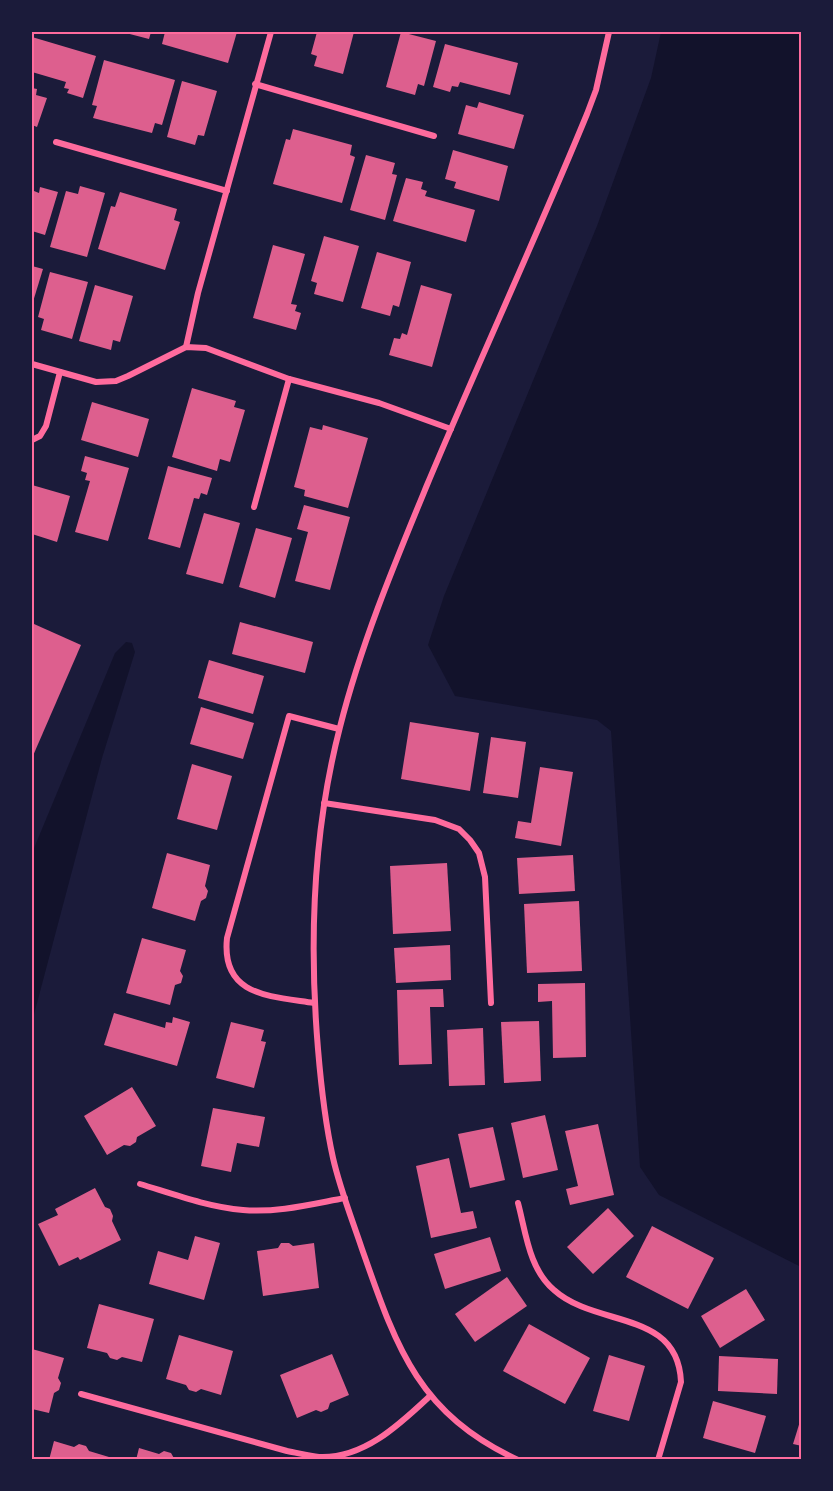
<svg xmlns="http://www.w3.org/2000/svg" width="833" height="1491" font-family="'Public Sans',sans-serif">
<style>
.water{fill:#12122b}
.building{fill:#dd5f8e}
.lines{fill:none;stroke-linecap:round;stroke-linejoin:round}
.minor{stroke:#ff6b9d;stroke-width:6}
.neatline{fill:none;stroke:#ff6b9d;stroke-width:2}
</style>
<rect width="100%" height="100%" fill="#1b1b3a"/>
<g class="water">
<polygon points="661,32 801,32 801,1267 659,1195 640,1167 611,731 597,720 455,696 428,645 444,596 597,226 651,78"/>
<polygon points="126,642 132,643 135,652 102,758 32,1022 32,853 115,653"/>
</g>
<g class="building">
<polygon points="122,32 151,32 149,39"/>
<polygon points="165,32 237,32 228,63 162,44"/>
<polygon points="317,32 354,32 343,74 314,66 317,56 311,54"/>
<polygon points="401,32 436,41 424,86 418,84 415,95 386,87"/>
<polygon points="32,37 96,56 83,98 67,93 69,89 64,88 66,82 32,72"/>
<polygon points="445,44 518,63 510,95 460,82 458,87 452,86 450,92 433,87"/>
<polygon points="104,60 175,80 162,125 155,123 152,133 93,118 97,106 92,105"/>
<polygon points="182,81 217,91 204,136 198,135 195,145 167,137"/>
<polygon points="32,88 37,89 36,95 47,98 37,127 32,125"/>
<polygon points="479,102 524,115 514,149 458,134 466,105 477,108"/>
<polygon points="293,129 352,145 350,155 355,157 342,203 273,184 286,139 290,140"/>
<polygon points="453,150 508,166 499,201 454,188 456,182 445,179"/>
<polygon points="366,155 395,163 392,174 397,175 385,220 350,210"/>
<polygon points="406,178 423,182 421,189 427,191 425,196 475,210 466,242 393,221"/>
<polygon points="80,186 105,193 87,257 50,247 66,191 78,194"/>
<polygon points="40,187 58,192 45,235 32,231 32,198 34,191 39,193"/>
<polygon points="120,192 177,209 174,220 180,222 165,270 98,249 111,206 115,207"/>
<polygon points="324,236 359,246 343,302 314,294 317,283 311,281"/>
<polygon points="273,245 305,254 291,304 297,305 295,311 301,313 296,330 253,318"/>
<polygon points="377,252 411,262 399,307 393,305 390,316 361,308"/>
<polygon points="32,266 43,269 32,305"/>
<polygon points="50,272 88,282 72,339 41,330 44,319 38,317"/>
<polygon points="95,285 133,296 120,342 113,340 111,350 79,341"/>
<polygon points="421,285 452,294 432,367 389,355 394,338 400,339 402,333 407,335"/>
<polygon points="192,388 236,401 234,407 245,410 230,462 220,459 217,471 172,457"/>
<polygon points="92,402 149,419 138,457 81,440"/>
<polygon points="323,425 368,438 348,508 304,496 305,490 294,487 310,427 322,430"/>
<polygon points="85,456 129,468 108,541 75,532 90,481 85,480 87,473 81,471"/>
<polygon points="168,466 212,478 207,495 201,493 199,499 194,498 180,548 148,539"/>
<polygon points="32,485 70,496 57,542 32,534"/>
<polygon points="304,505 350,517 330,590 295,581 308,532 297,529"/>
<polygon points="204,513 240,523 223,584 186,574"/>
<polygon points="256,528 292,538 275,598 239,587"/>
<polygon points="240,622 313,642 305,673 232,654"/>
<polygon points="34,624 81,645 32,758 32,629"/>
<polygon points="209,660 264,676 253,714 198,698"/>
<polygon points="201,707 254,723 243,759 190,744"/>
<polygon points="410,722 479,733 470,791 401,779"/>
<polygon points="491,737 526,742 518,798 483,793"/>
<polygon points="192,764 232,776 217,830 177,819"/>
<polygon points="540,767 573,772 561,846 515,838 518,821 531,823"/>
<polygon points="167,853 210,865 205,886 208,891 206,898 201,901 195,921 152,908"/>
<polygon points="573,855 575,891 519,894 517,858"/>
<polygon points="447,863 451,931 393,934 390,866"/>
<polygon points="579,901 582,971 527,973 524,904"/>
<polygon points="142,938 186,950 180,971 183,976 181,983 175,985 170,1005 126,993"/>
<polygon points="450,945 451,980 396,983 394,948"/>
<polygon points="585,983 586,1057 553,1058 552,1001 538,1002 538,984"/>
<polygon points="443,989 444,1007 430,1007 432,1064 399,1065 397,990"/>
<polygon points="114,1013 165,1028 166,1022 172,1023 173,1017 190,1022 177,1066 104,1045"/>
<polygon points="539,1021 541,1081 504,1083 501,1022"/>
<polygon points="231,1022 264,1030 261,1041 266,1042 254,1088 216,1078"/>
<polygon points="483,1028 485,1085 449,1086 447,1030"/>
<polygon points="132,1087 156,1126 137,1137 136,1142 130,1146 124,1145 107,1155 84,1116"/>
<polygon points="213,1108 265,1117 259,1147 237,1143 231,1172 201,1166"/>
<polygon points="545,1115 558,1170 523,1178 511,1123"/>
<polygon points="598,1124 614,1195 570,1205 566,1189 578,1186 565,1131"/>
<polygon points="493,1127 505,1180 470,1188 458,1134"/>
<polygon points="449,1158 461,1213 473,1211 477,1228 431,1238 416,1166"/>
<polygon points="95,1188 105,1207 110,1209 113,1216 112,1221 121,1240 80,1260 78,1257 59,1266 38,1224 58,1215 55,1209"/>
<polygon points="608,1208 634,1236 593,1274 567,1247"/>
<polygon points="652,1226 714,1258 688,1309 626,1277"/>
<polygon points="195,1236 220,1243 204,1300 149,1284 158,1251 188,1260"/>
<polygon points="490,1237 501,1271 445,1289 434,1254"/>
<polygon points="281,1243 289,1243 293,1246 314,1243 319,1288 263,1296 257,1251 278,1248"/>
<polygon points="507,1277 527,1306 475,1342 455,1314"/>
<polygon points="746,1289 765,1320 720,1348 701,1316"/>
<polygon points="99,1304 154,1319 142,1362 122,1357 117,1360 110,1358 107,1353 87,1348"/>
<polygon points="529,1324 590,1358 565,1404 503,1371"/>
<polygon points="179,1335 233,1351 221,1395 201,1389 196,1392 189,1390 186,1385 166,1379"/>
<polygon points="32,1349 64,1358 58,1378 61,1383 59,1390 54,1393 49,1413 32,1409"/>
<polygon points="332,1354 349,1395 330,1403 328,1409 321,1412 316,1410 297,1418 280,1375"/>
<polygon points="609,1355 645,1366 629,1421 593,1411"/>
<polygon points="719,1356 778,1359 777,1394 718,1391"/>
<polygon points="713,1401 766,1416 755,1453 703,1438"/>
<polygon points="802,1415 802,1446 793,1444"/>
<polygon points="54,1441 74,1447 79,1444 86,1446 89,1451 109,1457 108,1460 49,1460"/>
<polygon points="139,1448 159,1454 164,1451 171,1453 175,1460 136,1460"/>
</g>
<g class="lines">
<g class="minor">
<polyline points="255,84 434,136"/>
<polyline points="56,142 227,191"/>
<polyline points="186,347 198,293 271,32"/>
<polyline points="32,364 96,382 116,381 128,376 186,347 206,348 289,379 379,403 451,429"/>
<polyline points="32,440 40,436 46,426 60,372"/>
<polyline points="254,507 289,379"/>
<polyline points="324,803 435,820 459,829 470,840 479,853 485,877 491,1003"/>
<path d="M 314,1003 C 269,996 221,996 227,938 L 289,716 L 339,729"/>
<path d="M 140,1184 C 173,1194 208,1207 243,1210 C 277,1213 312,1204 345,1198"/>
<path d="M 518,1203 C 526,1233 529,1269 554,1290 C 596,1328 678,1309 681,1382 L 658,1460"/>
<path d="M 81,1394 L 287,1451 C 298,1453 309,1456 319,1457 C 364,1459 400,1424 430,1396"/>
<path d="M 518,1460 C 417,1413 396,1346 362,1249 C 352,1219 340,1189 333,1158 C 325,1122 321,1085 318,1049 C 309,942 313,831 340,727 C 361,644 394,565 427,485 C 479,361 536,238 587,114 L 596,90 L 609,32"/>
</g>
</g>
<rect width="833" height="1491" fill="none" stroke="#1b1b3a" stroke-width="66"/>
<rect x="33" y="33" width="767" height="1425" class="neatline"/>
</svg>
